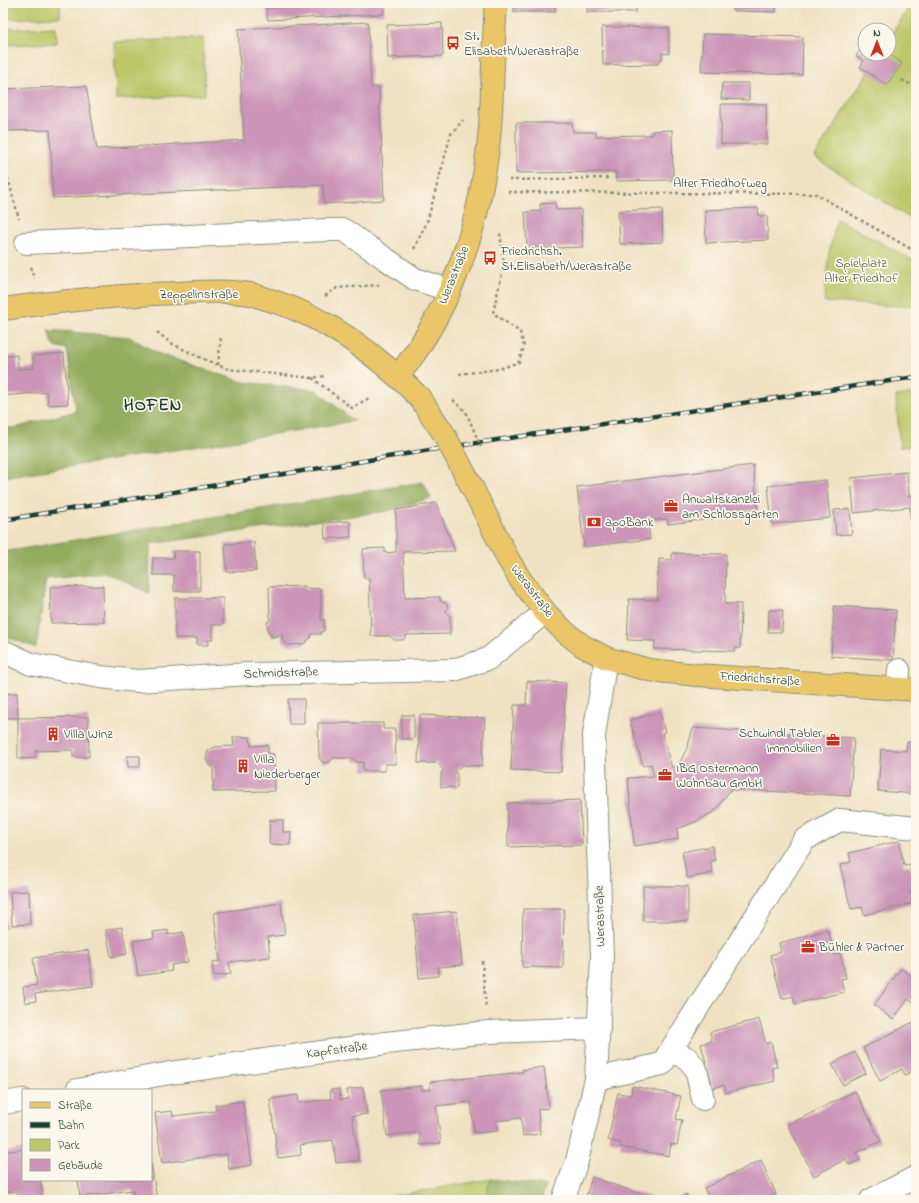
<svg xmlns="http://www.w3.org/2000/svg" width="919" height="1203" font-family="'Indie Flower',sans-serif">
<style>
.green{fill:#bbc769;stroke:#6d824e}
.forest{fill:#94ac5d;stroke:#5a7448}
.building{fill:#cb94b8}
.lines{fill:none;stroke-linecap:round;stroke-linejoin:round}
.minor-casing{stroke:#888f7b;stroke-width:24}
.major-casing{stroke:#888f7b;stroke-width:24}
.path{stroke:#888f7b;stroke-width:2.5;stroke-dasharray:3 3;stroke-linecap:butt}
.minor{stroke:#fff;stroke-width:22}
.major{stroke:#eac669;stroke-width:22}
.rail-casing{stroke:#1f3d34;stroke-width:4.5}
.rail{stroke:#fbf7ec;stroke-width:3;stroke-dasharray:9;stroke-linecap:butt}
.minor-bridge-casing{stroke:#888f7b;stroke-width:24;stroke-linecap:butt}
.major-bridge-casing{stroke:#888f7b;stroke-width:24;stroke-linecap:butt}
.path-bridge{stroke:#888f7b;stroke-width:2.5;stroke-dasharray:3 3;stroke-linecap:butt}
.minor-bridge{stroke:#fff;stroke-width:22}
.major-bridge{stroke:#eac669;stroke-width:22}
.labels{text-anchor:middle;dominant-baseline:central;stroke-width:3.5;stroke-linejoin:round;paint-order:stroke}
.poi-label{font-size:13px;fill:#1f3d34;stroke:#fbf7ec;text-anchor:start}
.street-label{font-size:13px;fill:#1f3d34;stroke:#fbf7ec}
.park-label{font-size:13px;fill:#466041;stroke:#fbf7ec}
.district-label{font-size:17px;font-weight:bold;letter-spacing:1px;fill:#1f3d34;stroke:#fbf7ec}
</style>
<rect width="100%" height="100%" fill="#fbf7ec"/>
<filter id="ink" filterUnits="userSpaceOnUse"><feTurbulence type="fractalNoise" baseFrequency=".025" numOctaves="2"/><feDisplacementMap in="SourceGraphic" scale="8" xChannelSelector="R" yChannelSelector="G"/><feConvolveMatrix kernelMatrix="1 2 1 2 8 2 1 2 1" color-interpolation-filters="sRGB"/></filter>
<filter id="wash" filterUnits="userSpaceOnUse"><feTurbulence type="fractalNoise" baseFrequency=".012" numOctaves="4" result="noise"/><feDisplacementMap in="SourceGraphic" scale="16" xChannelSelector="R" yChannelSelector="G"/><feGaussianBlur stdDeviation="0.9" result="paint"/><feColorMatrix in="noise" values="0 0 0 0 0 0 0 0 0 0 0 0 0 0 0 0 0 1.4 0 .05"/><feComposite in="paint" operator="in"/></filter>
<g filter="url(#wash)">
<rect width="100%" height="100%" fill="#f0e1c2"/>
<g class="green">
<polygon points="3,3 60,3 60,17 3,19"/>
<polygon points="912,3 916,3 916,222 814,157 880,54 889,54 889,38"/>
<polygon points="56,27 57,43 3,45 3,29"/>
<polygon points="203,38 205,95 116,99 114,42"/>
<polygon points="837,219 916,262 916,305 900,306 824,302 829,253"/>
<polygon points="916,393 916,446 900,447 896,396"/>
<polygon points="491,1179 484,1200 370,1200"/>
</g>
<g class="forest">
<polygon points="48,330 129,337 159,354 243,382 316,390 354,421 219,443 3,477 3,428 15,428 76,411 67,349 54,346"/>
<polygon points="423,482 431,498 387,511 150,544 149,593 107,573 46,579 36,648 3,635 3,552"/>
<polygon points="491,1179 546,1186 541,1200 484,1200"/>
</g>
<g id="blocks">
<g class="building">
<polygon points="345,3 384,3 384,14 268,20 266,8"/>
<rect x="514" y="3" width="41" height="9"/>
<rect x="587" y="3" width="49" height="9"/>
<polygon points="733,3 776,3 776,12 733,11"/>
<polygon points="368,22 371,87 379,87 384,200 324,204 323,185 53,198 50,130 3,131 3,89 86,86 97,149 244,140 238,29"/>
<polygon points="442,23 443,56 388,58 387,25"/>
<polygon points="602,27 669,28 669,54 662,53 662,59 657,64 603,65"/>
<polygon points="703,34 803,37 802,75 701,72"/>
<polygon points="863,46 865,47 865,54 889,54 902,63 887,85 860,67 864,61 856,56"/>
<polygon points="722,83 749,83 749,100 721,99"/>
<polygon points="721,104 766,104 767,144 721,144"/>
<polygon points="516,123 572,123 573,132 596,132 596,136 652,135 652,131 672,130 673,180 616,181 616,172 516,173"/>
<polygon points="555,203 556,210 581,209 583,247 527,249 525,212 541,211 540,204"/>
<polygon points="758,208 759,216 767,216 768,240 706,243 705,210"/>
<polygon points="662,209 663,242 620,244 618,211"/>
<polygon points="64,353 68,404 48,405 47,392 3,396 3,357 17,355 18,369 34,368 33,356"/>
<polygon points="753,465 758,509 728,513 728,517 668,524 667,519 648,521 650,539 584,547 577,487"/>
<polygon points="907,472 909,496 916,495 916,520 911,520 910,507 854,513 851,478"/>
<polygon points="826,480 830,518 772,524 768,486"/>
<polygon points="436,503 455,551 403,552 405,598 440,597 440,601 446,603 448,608 446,612 450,616 450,634 407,635 403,640 394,640 390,636 371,636 369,578 364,578 363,549 385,548 385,553 396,552 396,510"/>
<polygon points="850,509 852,534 836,535 834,510"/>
<polygon points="350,521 351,537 325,539 324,523"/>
<polygon points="254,542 256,571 227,572 225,544"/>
<polygon points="173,551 200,551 200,591 174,591 174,575 153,575 153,558 174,558"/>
<polygon points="672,553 726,554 725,604 741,604 740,648 735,648 735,651 654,649 655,641 627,640 629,599 657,600 659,559 672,560"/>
<polygon points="103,586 104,622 51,623 50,587"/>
<polygon points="305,586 305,588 321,589 321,620 324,620 324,631 321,632 321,634 311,634 311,637 304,644 289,645 282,640 282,635 271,637 271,633 268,633 267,622 270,621 269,587"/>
<polygon points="175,598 223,598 223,625 212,625 212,640 208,640 208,645 197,645 197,638 175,638"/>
<polygon points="834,606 896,610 893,660 831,656"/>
<polygon points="769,610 783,610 782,632 768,632"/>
<polygon points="527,681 566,683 561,772 511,770 514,705 526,705"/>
<polygon points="17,693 18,718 3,718 3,694"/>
<polygon points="288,699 304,699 304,724 289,724"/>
<polygon points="660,712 665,733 662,733 672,768 680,762 688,746 693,728 854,738 850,796 731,789 715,811 695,822 677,829 678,839 634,846 628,778 654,776 651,764 643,766 630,720"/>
<polygon points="402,715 414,715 414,739 401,739"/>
<polygon points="420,715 485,718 482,766 462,765 454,772 457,774 457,788 441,787 441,773 443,770 438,763 418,763"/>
<polygon points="88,717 89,757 73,757 73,750 35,751 35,758 18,759 18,718"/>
<polygon points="318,723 383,723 383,729 395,729 396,764 385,764 385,771 363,771 363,762 356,762 353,758 333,758 330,762 323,763 319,758"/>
<polygon points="233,737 250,737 251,746 268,745 268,754 274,754 275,791 213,792 213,767 208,764 206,758 208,751 215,747 234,746"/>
<polygon points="907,742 916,742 916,794 878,791 881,749 906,751"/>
<polygon points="127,756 140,756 140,767 128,767"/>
<polygon points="580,800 582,845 508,847 507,803"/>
<polygon points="270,820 283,820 283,832 291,832 290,845 269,844"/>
<polygon points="899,841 904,866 910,865 916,890 910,891 913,903 864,915 862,907 851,909 840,865 851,862 849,853"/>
<polygon points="712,846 715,860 710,861 713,873 687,878 682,852"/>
<rect x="643" y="886" width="45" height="35"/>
<polygon points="29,891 30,924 12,925 10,892"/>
<polygon points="281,903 285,935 268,937 270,957 229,962 231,974 214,976 212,962 220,961 214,913"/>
<polygon points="3,907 7,928 3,928"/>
<polygon points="523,909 564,909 563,968 522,967"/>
<polygon points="457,911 462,965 438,967 439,976 419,978 414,915"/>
<polygon points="122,927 127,954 111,957 106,930"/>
<polygon points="168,930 168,935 183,932 188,962 171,965 172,971 138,976 133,941 154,938 153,932"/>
<polygon points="828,930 835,955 840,953 846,978 841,979 844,992 795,1004 793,996 782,999 770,955 781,952 779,943"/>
<polygon points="3,950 6,967 3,967"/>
<polygon points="88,950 93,986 35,994 36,1001 25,1003 23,987 37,985 33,958"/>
<polygon points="901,969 916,979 916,1005 908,999 893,1020 874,1005"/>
<polygon points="759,1019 766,1044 771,1042 777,1067 772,1068 775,1081 726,1093 724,1085 713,1088 701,1044 712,1041 710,1032"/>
<polygon points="913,1022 916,1028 916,1069 905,1075 902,1069 880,1081 863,1048"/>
<polygon points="855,1052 866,1073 843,1085 832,1064"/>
<polygon points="544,1067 549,1108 538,1109 540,1134 523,1136 521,1118 496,1121 497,1131 474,1133 471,1102 436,1106 441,1143 420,1145 419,1132 387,1136 381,1090 422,1086 422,1090 431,1090 430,1082 523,1072 522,1070"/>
<polygon points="632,1086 681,1096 676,1119 682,1120 677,1145 671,1144 669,1156 620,1147 621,1143 608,1140 618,1093 631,1095"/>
<polygon points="363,1087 367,1114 352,1116 359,1161 336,1163 333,1140 300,1145 301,1155 278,1158 270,1099 298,1095 299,1103 331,1099 330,1090 339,1089 340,1100 348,1099 347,1090"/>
<polygon points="855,1091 881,1141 856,1153 860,1160 849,1165 846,1159 814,1176 788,1125"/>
<polygon points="243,1101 252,1165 229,1169 227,1154 162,1163 155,1113 172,1111 173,1116 216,1111 215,1105"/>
<polygon points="23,1149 23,1180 40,1180 43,1200 18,1200 17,1191 3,1193 3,1152"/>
<polygon points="761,1160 776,1194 764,1200 710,1200 704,1188"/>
<polygon points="151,1162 157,1200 134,1200 133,1190 80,1197 78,1180 151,1180"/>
<polygon points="592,1177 652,1198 652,1200 585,1200"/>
<polygon points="686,1194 689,1200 675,1200"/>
</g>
</g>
</g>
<g filter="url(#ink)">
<use href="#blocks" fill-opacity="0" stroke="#888f7b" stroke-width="1"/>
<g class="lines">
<g class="minor-casing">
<g id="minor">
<polyline points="26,243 328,230 344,230 386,259"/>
<polyline points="415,279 449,290"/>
<polyline points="3,651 31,664 100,677 137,681 249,674 454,670 488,659 545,612"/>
<polyline points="898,688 899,670"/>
<polyline points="670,1051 687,1058 696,1069 703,1099"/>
<polyline points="596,1079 662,1064 804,840 840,820 916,828"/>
<polyline points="77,1090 170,1073 386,1043 488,1032 599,1028"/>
<polyline points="3,1103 23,1100"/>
<polyline points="563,1200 577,1161 596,1079 602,957 594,735 606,658"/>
<polyline points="871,1200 916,1177"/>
</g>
</g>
<g class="major-casing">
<g id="major">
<path d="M 3,309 C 61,301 119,295 178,293 C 201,292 227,290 250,294 C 258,296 266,299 273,301 C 330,319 377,355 419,397"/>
<path d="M 398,376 C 454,306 483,216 490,127 C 493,86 493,44 496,3"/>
<polyline points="474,491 508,559 520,579 545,612 565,632 583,646 606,658 649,670 697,675 916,690"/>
</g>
</g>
<g class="path">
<polyline points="902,80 916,87"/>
<polyline points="3,160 19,219"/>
<polyline points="509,180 611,178"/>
<polyline points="508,192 816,194 916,252"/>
<polyline points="414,249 427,222 451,134 463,120"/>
<polyline points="912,250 916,244"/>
<polyline points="31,267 34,279"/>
<polyline points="325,296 337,288 379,285"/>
<polyline points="157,332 171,343 201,358 228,369 312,378 325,376"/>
<polyline points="218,365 221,336"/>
<polyline points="459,374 499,369 519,362 524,346 520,332 493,313 504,264 500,233"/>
<polyline points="312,378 352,408 369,398"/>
<polyline points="453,400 466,412"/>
<polyline points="482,961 486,1008"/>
</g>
<use href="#minor" class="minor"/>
<use href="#major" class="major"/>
<g class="rail-casing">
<polyline id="rail" points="3,520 430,450 916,377"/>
</g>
<use href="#rail" class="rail"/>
<g class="minor-bridge-casing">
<polyline id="minor-bridge" points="386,259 415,279"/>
</g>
<g class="major-bridge-casing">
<polyline id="major-bridge" points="419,397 444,434 474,491"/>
</g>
<polyline class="path-bridge" points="466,412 481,447"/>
<use href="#minor-bridge" class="minor-bridge"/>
<use href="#major-bridge" class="major-bridge"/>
</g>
</g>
<defs>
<g id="bus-bare" transform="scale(1.08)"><path d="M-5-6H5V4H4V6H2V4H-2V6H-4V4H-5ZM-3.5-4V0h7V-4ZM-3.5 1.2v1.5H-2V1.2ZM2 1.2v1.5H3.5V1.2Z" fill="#c8321e" stroke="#fbf7ec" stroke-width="2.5" paint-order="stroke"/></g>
<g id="office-bare" transform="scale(1.08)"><path d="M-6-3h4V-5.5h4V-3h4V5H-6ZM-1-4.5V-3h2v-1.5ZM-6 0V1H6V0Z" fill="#c8321e" stroke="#fbf7ec" stroke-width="2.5" paint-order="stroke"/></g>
<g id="bank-bare" transform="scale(1.08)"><path d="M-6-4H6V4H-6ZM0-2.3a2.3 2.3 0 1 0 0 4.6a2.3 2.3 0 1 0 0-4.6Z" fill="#c8321e" stroke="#fbf7ec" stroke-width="2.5" paint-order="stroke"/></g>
<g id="building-bare" transform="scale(1.08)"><path d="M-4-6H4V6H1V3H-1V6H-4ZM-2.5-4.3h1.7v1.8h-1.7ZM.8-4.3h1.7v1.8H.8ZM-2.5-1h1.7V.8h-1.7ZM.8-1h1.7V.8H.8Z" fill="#c8321e" stroke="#fbf7ec" stroke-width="2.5" paint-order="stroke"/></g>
</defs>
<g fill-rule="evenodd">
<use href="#bus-bare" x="453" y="43"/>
<use href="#bus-bare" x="490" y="258"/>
<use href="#office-bare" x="671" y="506"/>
<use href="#bank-bare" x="594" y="522"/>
<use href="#building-bare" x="53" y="734"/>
<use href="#office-bare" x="833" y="740"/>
<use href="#building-bare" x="243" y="766"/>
<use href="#office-bare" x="665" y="775"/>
<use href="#office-bare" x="808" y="947"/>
</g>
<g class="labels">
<g class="poi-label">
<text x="464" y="36">St.<tspan x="464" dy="15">Elisabeth/Werastraße</tspan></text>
<text x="501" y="251">Friedrichsh.<tspan x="501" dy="15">St.Elisabeth/Werastraße</tspan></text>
<text x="682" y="499">Anwaltskanzlei<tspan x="682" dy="15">am Schlossgarten</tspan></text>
<text x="605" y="522">apoBank</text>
<text x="822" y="733" text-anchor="end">Schwindl Tabler<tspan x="822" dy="15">Immobilien</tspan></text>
<text x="64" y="734">Villa Winz</text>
<text x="254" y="759">Villa<tspan x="254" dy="15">Niederberger</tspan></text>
<text x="676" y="768">IBG Ostermann<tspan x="676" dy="15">Wohnbau GmbH</tspan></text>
<text x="819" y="947">Bühler &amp; Partner</text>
</g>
<g class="street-label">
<text x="720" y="183">Alter Friedhofweg</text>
<text transform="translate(454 275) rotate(-68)">Werastraße</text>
<text x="199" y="294">Zeppelinstraße</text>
<text transform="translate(532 591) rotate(53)">Werastraße</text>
<text transform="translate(281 673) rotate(-2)">Schmidstraße</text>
<text transform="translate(760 679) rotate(4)">Friedrichstraße</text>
<text transform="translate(600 916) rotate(-92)">Werastraße</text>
<text transform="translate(337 1050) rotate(-8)">Kapfstraße</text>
</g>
<g class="park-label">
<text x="861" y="263">Spielplatz<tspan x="861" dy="15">Alter Friedhof</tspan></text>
</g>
<g class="district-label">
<text x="153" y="405">HOFEN</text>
</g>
</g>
<rect width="919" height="1203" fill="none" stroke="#fbf7ec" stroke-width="16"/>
<rect x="22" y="1089" width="130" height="92" fill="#fbf7ec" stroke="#a3ada2"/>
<rect x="30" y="1102" width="20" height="6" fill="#eac669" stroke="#a3ada2"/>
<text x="58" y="1109" font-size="12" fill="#1f3d34">Straße</text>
<rect x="30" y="1122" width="20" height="6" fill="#1f3d34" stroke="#a3ada2"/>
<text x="58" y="1129" font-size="12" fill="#1f3d34">Bahn</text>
<rect x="30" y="1139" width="20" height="12" fill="#bbc769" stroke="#a3ada2"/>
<text x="58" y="1149" font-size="12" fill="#1f3d34">Park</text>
<rect x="30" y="1159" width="20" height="12" fill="#cb94b8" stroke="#a3ada2"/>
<text x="58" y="1169" font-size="12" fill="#1f3d34">Gebäude</text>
<g transform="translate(877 42)"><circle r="19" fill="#fbf7ec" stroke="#a3ada2"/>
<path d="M0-3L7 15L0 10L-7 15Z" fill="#c8321e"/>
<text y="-6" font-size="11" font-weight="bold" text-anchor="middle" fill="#1f3d34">N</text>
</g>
</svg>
